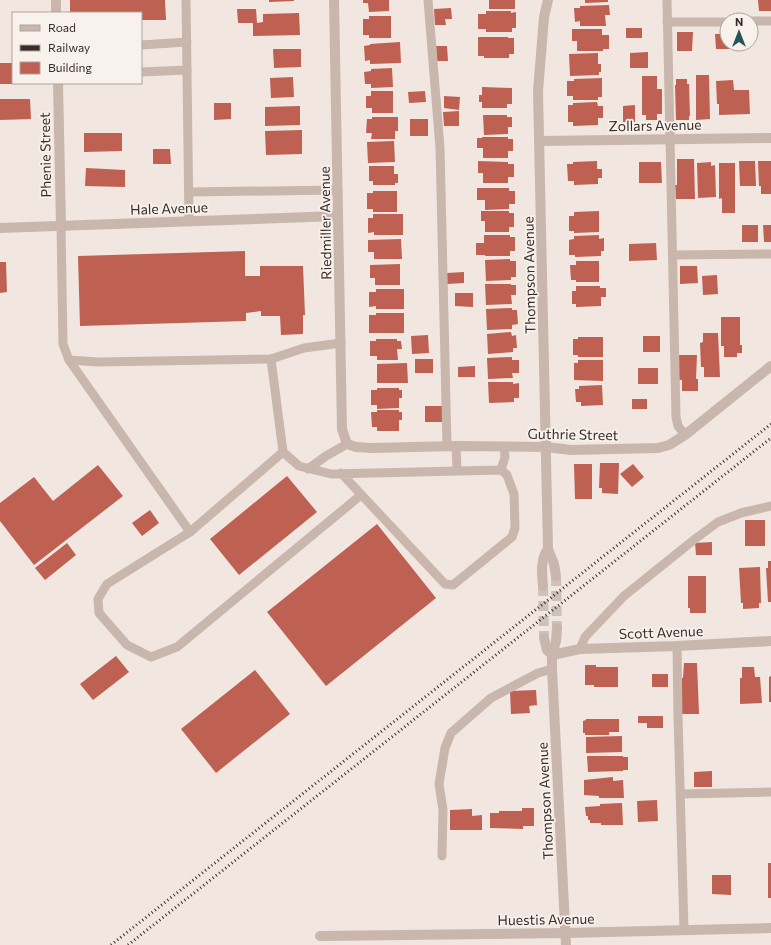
<svg xmlns="http://www.w3.org/2000/svg" width="771" height="945" font-family="Commissioner,sans-serif">
<style>
.building{fill:#be6052}
.lines{fill:none;stroke-linecap:round;stroke-linejoin:round}
.street-tunnel{stroke:#ccc2bc;stroke-width:10;stroke-dasharray:10 5;stroke-linecap:butt}
.lane{stroke:#c9b6ac;stroke-width:9}
.street{stroke:#c9b6ac;stroke-width:10}
.rail{stroke:#382d2b;stroke-width:3;stroke-dasharray:1 3;stroke-linecap:butt}
.labels{text-anchor:middle;dominant-baseline:central;stroke-width:3.5;stroke-linejoin:round;paint-order:stroke}
.street-label{font-size:14px;fill:#382d2b;stroke:#f9f2ec}
</style>
<rect width="100%" height="100%" fill="#f1e7e0"/>
<g class="building">
<polygon points="70,0 165,0 166,20 141,20 141,13 70,13"/>
<polygon points="269,0 294,0 294,1 269,2"/>
<polygon points="363,0 389,0 389,11 369,12 368,3 363,3"/>
<rect x="489" y="0" width="26" height="9"/>
<polygon points="585,0 608,0 608,2 585,3"/>
<polygon points="758,0 771,0 771,11 759,11"/>
<polygon points="609,5 610,15 605,15 606,26 580,26 580,21 575,22 574,8 580,8 580,6"/>
<polygon points="451,8 452,19 445,19 446,25 435,25 434,9"/>
<polygon points="237,9 256,9 257,23 263,22 263,14 299,13 300,35 253,36 253,23 238,23"/>
<polygon points="486,11 511,11 511,13 516,12 516,28 512,28 512,32 486,32 486,29 478,29 478,14 486,14"/>
<polygon points="369,16 391,16 391,38 369,38 369,35 363,35 363,19 369,19"/>
<rect x="626" y="28" width="16" height="10"/>
<polygon points="572,29 602,29 602,35 609,35 609,49 603,49 603,51 577,51 577,41 572,41"/>
<polygon points="677,32 693,32 692,51 677,51"/>
<polygon points="715,34 727,34 727,44 734,44 734,49 716,49"/>
<polygon points="478,37 508,37 508,38 514,38 514,54 509,54 509,58 484,58 484,56 478,56"/>
<polygon points="400,42 401,63 370,64 370,60 365,61 364,46 370,45 370,44"/>
<polygon points="436,46 447,46 448,61 437,61"/>
<polygon points="273,49 301,49 301,67 274,68"/>
<polygon points="648,52 648,68 630,68 630,53"/>
<polygon points="598,53 598,64 601,64 601,72 599,72 599,75 570,76 569,54"/>
<rect x="0" y="63" width="13" height="21"/>
<polygon points="392,68 393,87 371,88 371,84 365,84 364,72 371,71 371,69"/>
<polygon points="696,75 709,75 710,119 696,120"/>
<polygon points="642,76 657,76 657,89 662,89 662,114 657,114 657,120 646,120 646,115 642,115"/>
<polygon points="293,77 294,97 271,98 270,78"/>
<polygon points="602,78 602,97 598,97 598,100 573,100 573,96 567,96 567,81 574,81 574,79"/>
<polygon points="676,79 687,79 687,84 689,84 690,116 689,116 689,120 676,120 675,85 676,85"/>
<polygon points="733,80 734,90 749,90 750,114 719,115 719,104 717,104 716,81"/>
<polygon points="482,87 512,88 512,104 507,104 507,108 482,108 482,102 479,102 479,95 482,95"/>
<polygon points="371,91 393,91 393,113 372,113 372,108 366,108 366,96 371,96"/>
<polygon points="425,91 426,102 409,103 408,92"/>
<polygon points="444,96 460,97 459,110 444,108"/>
<polygon points="0,99 30,99 31,119 0,120"/>
<polygon points="597,102 598,106 603,106 603,118 598,118 598,125 573,126 573,122 568,122 568,105 573,105 573,103"/>
<polygon points="214,103 231,103 231,119 214,120"/>
<polygon points="635,105 635,122 623,122 623,106"/>
<polygon points="300,106 300,125 265,126 265,107"/>
<polygon points="459,111 459,126 444,126 443,112"/>
<polygon points="483,115 507,115 507,117 512,117 512,127 508,127 508,134 484,135"/>
<polygon points="372,117 398,117 398,131 395,131 395,139 371,139 372,133 366,133 367,119 372,119"/>
<rect x="410" y="119" width="18" height="17"/>
<polygon points="302,130 302,154 266,155 265,131"/>
<polygon points="84,133 122,133 122,151 84,152"/>
<polygon points="482,137 508,137 508,139 513,139 513,151 508,151 508,158 483,158 483,148 477,148 477,138 482,138"/>
<polygon points="394,141 395,162 368,163 367,142"/>
<polygon points="153,149 170,149 171,164 153,164"/>
<polygon points="677,159 694,159 695,199 676,199 675,185 677,185"/>
<polygon points="478,161 508,162 508,164 514,164 514,177 508,177 508,183 483,183 483,173 478,173"/>
<polygon points="597,161 597,169 602,169 602,178 598,178 598,184 574,185 574,181 568,181 567,164 573,164 573,162"/>
<polygon points="739,161 755,161 756,186 740,186"/>
<polygon points="758,161 771,161 771,194 761,194 761,186 759,186"/>
<polygon points="639,162 661,162 662,183 639,183"/>
<polygon points="711,162 711,166 715,165 716,197 698,198 697,163"/>
<polygon points="719,163 735,163 735,213 722,213 722,198 719,199"/>
<polygon points="369,166 394,166 394,174 398,174 398,183 395,183 395,185 373,185 373,181 369,181"/>
<polygon points="86,168 125,170 125,187 85,186"/>
<polygon points="477,188 509,188 509,191 515,191 515,204 509,204 509,209 485,210 485,200 477,200"/>
<polygon points="373,191 397,191 397,212 373,212 373,209 367,209 367,193 373,193"/>
<polygon points="481,211 509,211 509,213 514,213 514,227 509,227 509,232 485,232 485,221 481,221"/>
<polygon points="599,211 599,232 574,233 574,231 569,231 569,216 574,216 574,212"/>
<polygon points="373,214 403,214 403,235 374,235 374,232 368,233 368,218 373,218"/>
<rect x="742" y="225" width="16" height="17"/>
<polygon points="763,225 771,225 771,242 764,242"/>
<polygon points="484,235 510,235 510,237 515,237 515,251 510,251 510,256 485,256 485,255 476,255 476,243 484,243"/>
<polygon points="599,235 599,239 604,238 604,251 601,251 601,256 575,257 575,255 569,255 569,240 574,239 574,236"/>
<polygon points="401,239 402,259 374,259 374,252 368,252 368,240"/>
<polygon points="656,243 657,260 629,261 629,244"/>
<polygon points="245,251 245,276 260,276 260,266 303,266 305,315 303,315 303,334 281,335 280,316 261,316 261,311 246,313 246,321 80,326 78,256"/>
<polygon points="510,259 510,261 516,261 516,277 511,277 511,280 486,281 485,260"/>
<polygon points="576,261 599,261 599,282 576,282 576,280 571,280 570,265 576,265"/>
<polygon points="0,262 6,262 7,292 0,293"/>
<polygon points="400,264 400,285 375,285 375,278 370,278 370,265"/>
<polygon points="680,266 697,266 698,283 680,284"/>
<polygon points="464,272 464,283 447,284 447,273"/>
<polygon points="717,275 718,294 703,295 702,276"/>
<polygon points="485,284 511,284 511,285 516,285 516,295 511,295 512,304 486,305"/>
<polygon points="576,286 600,286 600,288 606,288 606,297 601,297 601,306 576,307 576,304 572,304 572,291 576,291"/>
<polygon points="376,289 404,289 404,309 376,309 376,306 369,307 369,292 376,292"/>
<polygon points="455,293 473,293 473,307 455,306"/>
<polygon points="512,308 512,310 517,310 518,324 512,325 512,329 487,330 486,309"/>
<polygon points="376,313 404,313 404,333 369,333 369,315 376,315"/>
<polygon points="721,317 740,317 740,345 742,345 742,353 737,353 737,357 724,357 724,346 721,346"/>
<polygon points="511,332 512,336 516,335 517,348 513,348 513,352 488,354 487,334"/>
<polygon points="703,333 718,333 720,377 704,377 704,367 701,367 700,343 703,342"/>
<polygon points="428,335 429,353 412,354 411,336"/>
<rect x="643" y="336" width="17" height="16"/>
<polygon points="578,337 603,337 603,357 578,357 578,355 573,355 573,339 578,339"/>
<polygon points="376,339 397,339 397,341 401,341 402,349 397,349 398,360 377,360 377,356 370,356 370,341 376,341"/>
<polygon points="679,355 697,355 696,379 698,379 698,391 682,391 682,380 679,380"/>
<polygon points="512,357 512,360 519,360 519,373 512,373 513,378 488,379 487,358"/>
<rect x="415" y="359" width="18" height="14"/>
<polygon points="578,360 603,360 603,381 574,380 574,363 578,363"/>
<polygon points="407,363 408,383 377,383 377,364"/>
<polygon points="475,366 475,377 458,377 458,367"/>
<rect x="638" y="368" width="20" height="16"/>
<polygon points="488,382 513,382 513,384 519,383 519,398 514,398 514,402 489,403"/>
<polygon points="602,385 603,405 581,406 581,402 576,402 575,389 579,389 579,386"/>
<polygon points="377,388 399,388 399,390 402,390 402,398 399,398 399,408 377,409 377,405 371,405 371,390 377,390"/>
<rect x="632" y="399" width="15" height="10"/>
<rect x="425" y="406" width="17" height="16"/>
<polygon points="377,410 399,410 399,412 402,412 402,420 399,420 399,431 377,431 377,427 372,427 371,412 377,412"/>
<polygon points="600,463 619,463 618,494 602,493 602,488 599,488"/>
<polygon points="574,464 592,464 592,499 575,499"/>
<polygon points="633,464 644,477 632,487 620,474"/>
<polygon points="98,465 123,496 34,565 0,521 0,503 34,477 53,501"/>
<polygon points="287,476 317,512 239,575 210,539"/>
<polygon points="150,510 159,523 142,536 132,523"/>
<rect x="745" y="520" width="20" height="26"/>
<polygon points="377,524 436,598 326,686 267,612"/>
<polygon points="712,542 712,555 696,555 695,543"/>
<polygon points="67,543 76,555 45,580 35,568"/>
<polygon points="768,561 771,561 771,602 768,602 766,568 768,568"/>
<polygon points="760,567 761,603 759,603 759,608 743,609 743,603 741,603 739,568"/>
<polygon points="688,576 706,576 706,613 690,613 690,608 688,608"/>
<polygon points="116,656 129,672 93,700 80,684"/>
<polygon points="684,663 697,663 699,714 681,714 681,678 683,678"/>
<polygon points="585,665 596,665 596,667 618,667 618,687 594,687 594,685 585,685"/>
<polygon points="742,667 754,667 755,677 760,677 762,703 740,704 740,678 742,678"/>
<polygon points="255,670 290,714 216,773 181,729"/>
<rect x="652" y="674" width="16" height="13"/>
<polygon points="771,676 771,702 769,702 769,677"/>
<polygon points="536,690 537,705 529,706 530,713 511,714 510,691"/>
<polygon points="638,716 663,716 663,728 647,728 647,723 638,723"/>
<polygon points="586,719 619,719 619,732 609,732 609,735 585,735 585,733 583,733 583,721 586,720"/>
<polygon points="622,736 622,752 586,753 586,737"/>
<polygon points="587,756 623,756 623,757 628,757 628,770 623,770 623,771 588,772"/>
<polygon points="712,771 712,787 694,787 694,772"/>
<polygon points="613,777 613,781 623,780 624,798 599,798 599,796 584,795 584,780"/>
<polygon points="657,800 658,821 638,822 637,801"/>
<polygon points="622,803 623,825 601,825 601,823 590,823 590,820 588,820 588,816 586,816 585,807 600,806 600,804"/>
<polygon points="522,808 534,808 534,826 523,826 523,829 490,828 490,813 499,813 499,811 522,811"/>
<polygon points="472,809 472,816 482,815 482,830 450,830 450,810"/>
<rect x="768" y="863" width="3" height="35"/>
<polygon points="712,875 731,875 731,895 712,894"/>
</g>
<g class="lines">
<g class="street-tunnel">
<polyline points="556,576 557,628"/>
<polyline points="543,586 544,638"/>
</g>
<g class="lane">
<polyline points="186,0 189,221"/>
<polyline points="428,0 440,148 447,446"/>
<polyline points="667,0 676,417 678,426 685,435"/>
<polyline points="751,21 771,21"/>
<polyline points="667,22 727,22"/>
<polyline points="141,45 187,42"/>
<polyline points="141,72 187,70"/>
<polyline points="189,192 338,190"/>
<polyline points="61,226 63,344 69,360 190,532"/>
<polyline points="673,255 771,254"/>
<polyline points="271,359 283,452 299,466 331,474 501,470 507,475 514,494 515,528 512,537 453,585 445,584 341,473"/>
<polyline points="69,360 98,362 271,359 304,348 341,343"/>
<polyline points="456,446 457,470"/>
<polyline points="283,452 190,532 107,584 98,599 99,613 127,645 151,657 177,647 361,495"/>
<polyline points="308,469 326,456 347,444"/>
<polyline points="501,470 505,457 504,447"/>
<polyline points="677,646 678,716 684,930"/>
<polyline points="580,649 585,637 624,596 695,539 718,522 741,513 771,506"/>
<polyline points="681,794 771,792"/>
<polyline points="442,856 443,810 439,784 445,748 451,733 491,698 538,673 552,669"/>
</g>
<g class="street">
<polyline points="56,0 56,13"/>
<polyline points="334,0 342,429 347,444 356,447 372,448 456,446 546,447 571,450 658,448 669,445 685,435 771,366"/>
<polyline points="548,0 544,17 538,91 548,549 554,564 556,576"/>
<polyline points="58,83 61,226"/>
<polyline points="540,141 771,138"/>
<polyline points="0,228 338,216"/>
<path d="M 543,586 C 542,574 540,559 548,549"/>
<polyline points="557,628 556,641 552,655 552,669 566,945"/>
<polyline points="544,638 547,650 552,655"/>
<polyline points="552,655 580,649 677,646 771,641"/>
<polyline points="320,936 566,933 771,928"/>
</g>
<g class="rail">
<polyline points="111,945 771,424"/>
<polyline points="128,945 771,438"/>
</g>
</g>
<g class="labels">
<g class="street-label">
<text transform="translate(655 125) rotate(-1)">Zollars Avenue</text>
<text transform="translate(45 155) rotate(-91)">Phenie Street</text>
<text transform="translate(169 208) rotate(-2)">Hale Avenue</text>
<text transform="translate(325 223) rotate(-91)">Riedmiller Avenue</text>
<text transform="translate(529 275) rotate(-91)">Thompson Avenue</text>
<text transform="translate(573 434) rotate(1)">Guthrie Street</text>
<text transform="translate(661 632) rotate(-2)">Scott Avenue</text>
<text transform="translate(545 801) rotate(-93)">Thompson Avenue</text>
<text transform="translate(546 919) rotate(-1)">Huestis Avenue</text>
</g>
</g>
<rect x="12" y="12" width="130" height="72" fill="#f9f2ec" stroke="#aca39f"/>
<rect x="20" y="25" width="20" height="6" fill="#c9b6ac" stroke="#aca39f"/>
<text x="48" y="32" font-size="12" fill="#382d2b">Road</text>
<rect x="20" y="45" width="20" height="6" fill="#382d2b" stroke="#aca39f"/>
<text x="48" y="52" font-size="12" fill="#382d2b">Railway</text>
<rect x="20" y="62" width="20" height="12" fill="#be6052" stroke="#aca39f"/>
<text x="48" y="72" font-size="12" fill="#382d2b">Building</text>
<g transform="translate(739 32)"><circle r="19" fill="#f9f2ec" stroke="#aca39f"/>
<path d="M0-3L7 15L0 10L-7 15Z" fill="#235654"/>
<text y="-6" font-size="11" font-weight="bold" text-anchor="middle" fill="#382d2b">N</text>
</g>
</svg>
